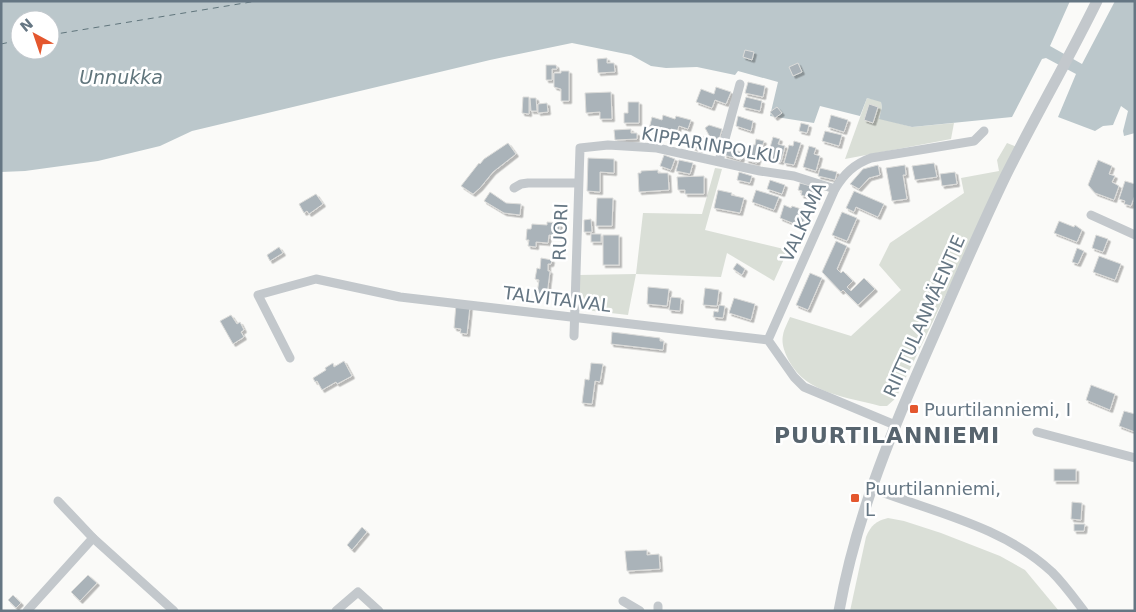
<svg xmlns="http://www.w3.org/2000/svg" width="1136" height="612" font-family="'DejaVu Sans',sans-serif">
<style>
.green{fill:#dadfd7}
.water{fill:#bbc7cb;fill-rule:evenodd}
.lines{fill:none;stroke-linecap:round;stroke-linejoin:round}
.ferry{stroke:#60757c;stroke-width:1;stroke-dasharray:6 5;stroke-linecap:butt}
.building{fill:#aab3b9;stroke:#dcdcda;filter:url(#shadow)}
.minor{stroke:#c3c8cc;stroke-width:9}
.tertiary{stroke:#c3c8cc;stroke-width:11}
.poi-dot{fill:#e4572e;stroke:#fff;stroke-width:2}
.labels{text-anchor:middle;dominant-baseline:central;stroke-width:5;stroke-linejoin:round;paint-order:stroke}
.street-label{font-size:18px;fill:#657683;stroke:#fff}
.poi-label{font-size:18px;fill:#657683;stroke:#fff;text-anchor:start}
.water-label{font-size:19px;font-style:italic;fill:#60757c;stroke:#fff}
.district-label{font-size:22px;font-weight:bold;letter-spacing:1px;fill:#57646e;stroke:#fff}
</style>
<defs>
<filter id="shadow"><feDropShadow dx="2.5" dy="2.5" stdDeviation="0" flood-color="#0004"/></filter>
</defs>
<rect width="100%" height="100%" fill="#fafaf8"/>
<g class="green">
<polygon points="867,98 881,101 882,107 879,118 912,127 954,123 951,139 845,159"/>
<path d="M 1007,143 L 1017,147 L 896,398 L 887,406 L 880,406 C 847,397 807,394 789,361 C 785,353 781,344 783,335 C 784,329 788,322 790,317 L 851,336 L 901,290 L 879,265 L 890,243 L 964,193 L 961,178 L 999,171 L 997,160 Z"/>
<polygon points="715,168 722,169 705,230 788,250 774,281 727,253 721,277 636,274 628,315 585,310 580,303 579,275 636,274 643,213 702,214"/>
<path d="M 888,518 L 904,521 L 941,533 L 1000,556 L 1025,570 L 1059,611 L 850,611 L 866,537 C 871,525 876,521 888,518 Z"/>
</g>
<path class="water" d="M 1,1 L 1070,1 L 1050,46 L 1082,64 L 1115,1 L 1135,1 L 1135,133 L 1124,136 L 1123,131 L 1128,111 L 1121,106 L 1113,125 L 1103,126 L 1095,131 L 1058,117 L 1076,74 L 1046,58 L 1042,59 L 1012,117 L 912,127 L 879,119 L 882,107 L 881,102 L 867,98 L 860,116 L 820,106 L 814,123 L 770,116 L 778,82 L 738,71 L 735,75 L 697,67 L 666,68 L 651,66 L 631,55 L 572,43 L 490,60 L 192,131 L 160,146 L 98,161 L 25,171 L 1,172 ZM 20,20 L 50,20 L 50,50 L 20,50 Z"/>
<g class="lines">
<g class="ferry">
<polyline points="50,35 257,1"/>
<polyline points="1,44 20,40"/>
</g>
</g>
<g class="building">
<polygon points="745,50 754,52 752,60 743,57"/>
<polygon points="607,58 607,63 614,63 615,72 598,73 597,59"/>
<polygon points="798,63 802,72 793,76 789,67"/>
<polygon points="546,65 556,65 557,69 552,69 552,80 546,80"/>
<polygon points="561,71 569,71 569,101 561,101 561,89 554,87 554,73 561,73"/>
<polygon points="748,82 765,86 763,97 745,93"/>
<polygon points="716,87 731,92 726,104 715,100 712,108 696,102 701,89 714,94"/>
<polygon points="611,92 612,119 600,119 600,112 586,113 585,93"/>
<polygon points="523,97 529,97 529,114 522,113"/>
<polygon points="746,97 762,101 760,111 743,107"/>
<polygon points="530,98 536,98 537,111 531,111"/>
<polygon points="628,102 639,102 639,123 624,123 624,113 628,113"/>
<polygon points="547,103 548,112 538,113 538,104"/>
<polygon points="869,104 878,107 873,123 864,120"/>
<polygon points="777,107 782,113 775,118 770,112"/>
<polygon points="663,115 675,119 676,116 691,120 688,129 679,126 677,132 667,129 666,134 649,129 652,117 662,120"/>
<polygon points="831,115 848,120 844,132 828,127"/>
<polygon points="738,116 753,121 751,131 736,126"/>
<polygon points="801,123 809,125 807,133 799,131"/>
<polygon points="709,125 722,129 719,140 710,137 705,128"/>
<polygon points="631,129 631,133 637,133 637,139 615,140 614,130"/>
<polygon points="825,131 842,135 839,146 822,141"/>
<polygon points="695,134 704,137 700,150 691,147"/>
<polygon points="773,137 780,139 778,144 785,146 781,162 767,158"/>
<polygon points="756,139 764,141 757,163 746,160 751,144 755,145"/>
<polygon points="794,141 801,143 794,165 784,163 789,145 793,146"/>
<polygon points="508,143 516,154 493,172 480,188 473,194 461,186 479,163 480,164 484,159"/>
<polygon points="809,146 816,148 814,154 820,156 816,171 803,167"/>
<polygon points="726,147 744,153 741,160 724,155"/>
<polygon points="664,155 675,159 671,170 660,166"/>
<polygon points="588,158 614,159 614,173 600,172 600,192 587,191"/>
<polygon points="679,160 693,163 690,174 676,171"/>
<polygon points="1098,160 1112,166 1109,174 1115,176 1112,182 1119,186 1114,200 1095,193 1088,185"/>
<polygon points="934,163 937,177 915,180 912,166"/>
<polygon points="878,165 880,175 869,178 859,189 850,184 863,169"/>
<polygon points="905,165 906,175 903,175 907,199 892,201 886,168"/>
<polygon points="820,168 837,172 835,180 818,176"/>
<polygon points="658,170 658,173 668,173 669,190 639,192 638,173 641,173 641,171"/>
<polygon points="739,172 752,176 750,183 737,180"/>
<polygon points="955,172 957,184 942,186 940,174"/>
<polygon points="704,176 704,194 685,194 685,190 678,190 677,177"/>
<polygon points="770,180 785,185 782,194 767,189"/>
<polygon points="1125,181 1135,184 1135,195 1131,206 1124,204 1125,201 1119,199"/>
<polygon points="800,183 818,188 817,200 801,195 802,191 798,190"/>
<polygon points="718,190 732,193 731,195 744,198 740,213 714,208"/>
<polygon points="756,190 779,197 774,210 752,202"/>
<polygon points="854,191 884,204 878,217 856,207 854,212 846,208"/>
<polygon points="490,192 506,203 521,204 520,215 504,213 484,201"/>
<polygon points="316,194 323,204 309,214 307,211 304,213 299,204"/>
<polygon points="597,198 613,198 612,226 596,226"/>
<polygon points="784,205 791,208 792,206 807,211 802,227 780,218"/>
<polygon points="842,212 857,218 847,241 832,235"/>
<polygon points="591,219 592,232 584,232 584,220"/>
<polygon points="1059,221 1074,227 1075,225 1082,230 1077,242 1054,233"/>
<polygon points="547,222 560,223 559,236 549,235 548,243 536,242 536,247 528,246 529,240 526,240 527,229 531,229 532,224 547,225"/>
<rect x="591" y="234" width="10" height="8"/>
<rect x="603" y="235" width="16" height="30"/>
<polygon points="1096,235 1108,239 1103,252 1092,248"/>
<polygon points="836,241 847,246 837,269 841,273 843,271 853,281 847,287 851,291 864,278 875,289 858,305 843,290 841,292 822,272"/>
<polygon points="279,247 283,253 270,261 267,255"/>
<polygon points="1077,248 1084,251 1078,264 1072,262"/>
<polygon points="1099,256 1121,264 1115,280 1093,272"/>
<polygon points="541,258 552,260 551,264 548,264 548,271 550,271 547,295 537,294 539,280 535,279 537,268 540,269"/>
<polygon points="737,263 745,269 742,275 733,269"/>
<polygon points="810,273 822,278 808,310 796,305"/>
<polygon points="648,287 669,289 667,306 647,304"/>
<polygon points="705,288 719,290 717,306 703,305"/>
<polygon points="671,297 681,298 680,311 669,310"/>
<polygon points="734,298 755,304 751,320 729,313"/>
<polygon points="456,304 470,306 467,334 460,333 461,329 454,328"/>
<polygon points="719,305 725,306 723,318 713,317 714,311 718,312"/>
<polygon points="231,315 237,324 240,322 244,330 241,332 244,337 233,344 220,321"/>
<polygon points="612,332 660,338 660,341 664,341 663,350 611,344"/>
<polygon points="344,361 352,376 337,384 336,382 322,390 317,381 315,382 313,378 326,370 325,368 333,363 334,367"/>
<polygon points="591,363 603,364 600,382 595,381 592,404 582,403 585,379 589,380"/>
<polygon points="1091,385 1115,394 1110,410 1086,400"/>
<polygon points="1124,411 1135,414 1135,432 1119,426"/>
<rect x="1054" y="469" width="22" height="12"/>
<polygon points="1072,502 1082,503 1081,520 1071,519"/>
<polygon points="1074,524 1085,524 1084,531 1074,531"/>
<polygon points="362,527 367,532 352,550 347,545"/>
<polygon points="647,550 647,555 659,554 660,569 627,571 625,551"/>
<polygon points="88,575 97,583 80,601 71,592"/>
<polygon points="13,595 21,603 16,608 8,600"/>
</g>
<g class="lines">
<g class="minor">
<polyline points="719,161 740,84"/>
<polyline points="514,188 521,184 528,183 578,183"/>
<polyline points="1091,215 1135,235"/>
<polyline points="574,336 580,148 608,145 657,148 760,171 794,176 835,189"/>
<path d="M 768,340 L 835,189 C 844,174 854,164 871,158 L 974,141 L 984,131"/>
<polyline points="290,358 258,295 316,279 400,297 768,340 794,377 804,387 895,425"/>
<polyline points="1037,432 1135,458"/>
<path d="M 871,488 C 932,512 1003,526 1052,572 C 1064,584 1074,598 1084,611"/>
<polyline points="58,501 93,538 174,611"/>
<polyline points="623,601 640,611"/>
<polyline points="27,611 93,538"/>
<polyline points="336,611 358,592 379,611"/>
<polyline points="658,611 658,606"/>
</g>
<path class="tertiary" d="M 839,611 C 855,522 888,440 924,358 C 951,297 977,235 1006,175 C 1035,117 1068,60 1097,1"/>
</g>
<g class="poi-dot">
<rect x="909" y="404" width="10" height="10" rx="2.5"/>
<rect x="850" y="493" width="10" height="10" rx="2.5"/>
</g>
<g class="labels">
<g class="street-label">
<text transform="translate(711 145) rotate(10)">KIPPARINPOLKU</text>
<text transform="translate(803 222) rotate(-66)">VALKAMA</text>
<text transform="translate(560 232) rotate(-88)">RUORI</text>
<text transform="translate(557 299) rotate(7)">TALVITAIVAL</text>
<text transform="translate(924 316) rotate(-66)">RIITTULANMÄENTIE</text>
</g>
<g class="poi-label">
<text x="924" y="409">Puurtilanniemi, I</text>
<text x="865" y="488">Puurtilanniemi,<tspan x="865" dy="21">L</tspan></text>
</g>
<g class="water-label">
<text x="121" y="77">Unnukka</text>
</g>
<g class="district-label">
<text x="887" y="435">PUURTILANNIEMI</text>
</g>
</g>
<rect width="1136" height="612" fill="none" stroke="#657683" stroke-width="5"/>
<g transform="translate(35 35) rotate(320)"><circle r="24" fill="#ffffff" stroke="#c1c8cd"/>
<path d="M0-4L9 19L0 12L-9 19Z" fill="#e4572e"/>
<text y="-8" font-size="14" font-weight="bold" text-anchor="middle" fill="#657683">N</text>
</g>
</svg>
